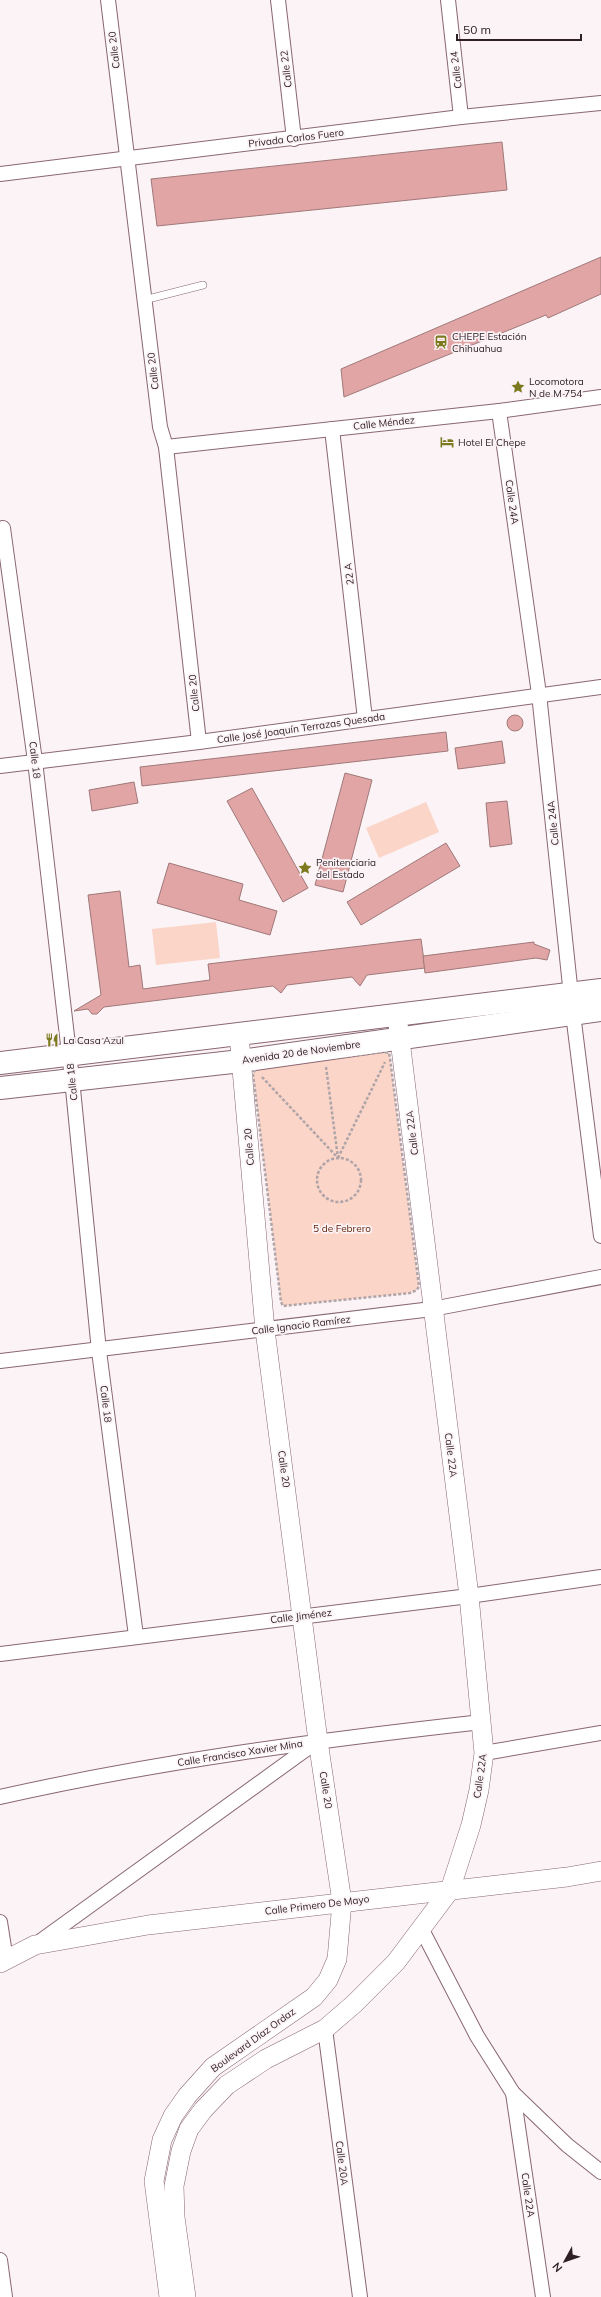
<svg xmlns="http://www.w3.org/2000/svg" width="601" height="2297" font-family="Mulish,sans-serif">
<style>
.green{fill:#fbd5c8}
.building{fill:#e1a5a6;stroke:#a07879}
.lines{fill:none;stroke-linecap:round;stroke-linejoin:round}
.service-casing{stroke:#896673;stroke-width:8}
.minor-casing{stroke:#896673;stroke-width:16}
.secondary-casing{stroke:#896673;stroke-width:20}
.primary-casing{stroke:#896673;stroke-width:24}
.path{stroke:#afa4a8;stroke-width:2.5;stroke-dasharray:3 2;stroke-linecap:butt}
.service{stroke:#fff;stroke-width:7}
.minor{stroke:#fff;stroke-width:14}
.secondary{stroke:#fff;stroke-width:19}
.primary{stroke:#fff;stroke-width:22}
.labels{text-anchor:middle;dominant-baseline:central;stroke-width:3.5;stroke-linejoin:round;paint-order:stroke}
.street-label{font-size:10px;fill:#2f2026;stroke:#fbf3f6}
.poi-label{font-size:10px;fill:#2f2026;stroke:#fbf3f6;text-anchor:start}
.park-label{font-size:10px;fill:#642308;stroke:#fbf3f6}
</style>
<rect width="100%" height="100%" fill="#fbf3f6"/>
<g class="green">
<polygon points="426,802 439,832 379,858 366,828"/>
<polygon points="216,922 220,958 156,965 152,929"/>
<polygon points="385,1052 389,1053 390,1058 419,1286 417,1290 410,1293 283,1306 281,1302 253,1074 254,1069"/>
</g>
<g class="building">
<polygon points="502,142 507,190 157,226 151,179"/>
<polygon points="601,257 601,294 548,318 546,315 344,397 341,369"/>
<circle cx="515" cy="723" r="8"/>
<polygon points="446,732 448,751 142,786 140,767"/>
<polygon points="502,741 505,763 458,769 455,748"/>
<polygon points="345,773 372,780 343,892 315,885"/>
<polygon points="134,782 138,803 92,811 89,790"/>
<polygon points="252,788 308,888 283,902 227,801"/>
<polygon points="507,801 512,844 490,847 486,803"/>
<polygon points="446,843 460,866 361,925 347,902"/>
<polygon points="169,863 243,884 239,900 277,911 270,935 157,903"/>
<polygon points="120,891 129,967 140,965 143,989 210,980 208,964 421,939 425,968 367,975 360,986 352,977 287,985 281,993 273,986 104,1007 97,1014 92,1014 88,1009 74,1011 101,995 88,895"/>
<polygon points="534,942 534,944 550,950 547,960 536,958 425,973 423,956"/>
</g>
<g class="lines">
<g class="service-casing">
<polyline id="service" points="144,300 203,285"/>
</g>
<g class="minor-casing">
<g id="minor">
<polyline points="108,0 160,427 166,447 199,742"/>
<polyline points="278,0 294,139"/>
<polyline points="448,0 461,117"/>
<polyline points="0,174 461,117 601,103"/>
<polyline points="499,411 539,694 573,1014 601,1236"/>
<polyline points="332,429 365,719"/>
<polyline points="166,447 499,411 601,397"/>
<polyline points="3,528 35,761 72,1079 99,1351 136,1636"/>
<polyline points="0,766 199,742 601,687"/>
<polyline points="0,1361 432,1309 601,1277"/>
<polyline points="0,1654 469,1596 601,1577"/>
<polyline points="484,1753 601,1733"/>
<path d="M 0,1797 C 159,1761 320,1740 482,1722"/>
<polyline points="0,1922 6,1960"/>
<polyline points="422,1930 477,2036 513,2093 567,2145 601,2172"/>
<polyline points="38,1943 316,1742"/>
<polyline points="325,2029 360,2297"/>
<polyline points="513,2093 543,2297"/>
<polyline points="0,2260 5,2297"/>
</g>
</g>
<g class="secondary-casing">
<g id="secondary">
<polyline points="0,1963 35,1945 148,1925 567,1877 601,1871"/>
<polyline points="169,2297 154,2181 162,2140 173,2116 187,2096 213,2067 314,1997 328,1980 337,1959 342,1902 318,1741 265,1330 239,1035"/>
<polyline points="186,2297 175,2217 174,2186 181,2151 189,2129 203,2110 227,2085 266,2059 325,2029 354,2004 396,1962 450,1890 471,1825 479,1790 484,1753 469,1596 397,1016"/>
</g>
</g>
<g class="primary-casing">
<g id="primary">
<polyline points="0,1063 601,990"/>
<polyline points="0,1088 241,1061 601,1010"/>
</g>
</g>
<g class="path">
<polygon points="385,1052 389,1053 390,1058 419,1286 417,1290 410,1293 283,1306 281,1302 253,1074 257,1066"/>
<polyline points="262,1077 338,1158 326,1067"/>
<polyline points="338,1158 385,1062"/>
<circle cx="339" cy="1180" r="22"/>
</g>
<use href="#service" class="service"/>
<use href="#minor" class="minor"/>
<use href="#secondary" class="secondary"/>
<use href="#primary" class="primary"/>
</g>
<defs>
<g id="station-bare" transform="scale(1.08)"><path d="M-3-6H3Q5-6 5-4V2Q5 4 3 4L4.5 6H3L1.5 4h-3L-3 6H-4.5L-3 4Q-5 4-5 2V-4Q-5-6-3-6ZM-3.5-4v3h7v-3ZM-3.5 1v1.5H-2V1ZM2 1v1.5H3.5V1Z" fill="#7c791f" stroke="#fbf3f6" stroke-width="2.5" paint-order="stroke"/></g>
<g id="sight-bare" transform="scale(1.08)"><path d="M0-6L1.8-2.2L6-1.7L2.9 1.2L3.7 5.4L0 3.3L-3.7 5.4L-2.9 1.2L-6-1.7L-1.8-2.2Z" fill="#7c791f" stroke="#fbf3f6" stroke-width="2.5" paint-order="stroke"/></g>
<g id="hotel-bare" transform="scale(1.08)"><path d="M-6-4.5h1.5V1H6V5H4.5V3h-9V5H-6ZM-4 0a1.8 1.8 0 1 1 3.6 0ZM.5 0V-2.5h3Q6-2.5 6 0Z" fill="#7c791f" stroke="#fbf3f6" stroke-width="2.5" paint-order="stroke"/></g>
<g id="restaurant-bare" transform="scale(1.08)"><path d="M-5-6h1v4h1v-4h1v4h1v-4h1v5L-1.5 .5V6h-2V.5L-5-1ZM5-6V6H3V1.5H1.5Q1.5-4 5-6Z" fill="#7c791f" stroke="#fbf3f6" stroke-width="2.5" paint-order="stroke"/></g>
</defs>
<g fill-rule="evenodd">
<use href="#station-bare" x="441" y="342"/>
<use href="#sight-bare" x="518" y="387"/>
<use href="#hotel-bare" x="447" y="442"/>
<use href="#sight-bare" x="305" y="868"/>
<use href="#restaurant-bare" x="52" y="1040"/>
</g>
<g class="labels">
<g class="street-label">
<text transform="translate(114 50) rotate(-97)">Calle 20</text>
<text transform="translate(286 69) rotate(-97)">Calle 22</text>
<text transform="translate(456 70) rotate(-97)">Calle 24</text>
<text transform="translate(296 138) rotate(-7)">Privada Carlos Fuero</text>
<text transform="translate(153 371) rotate(-97)">Calle 20</text>
<text transform="translate(384 423) rotate(-6)">Calle Méndez</text>
<text transform="translate(512 502) rotate(82)">Calle 24A</text>
<text transform="translate(349 574) rotate(-96)">22 A</text>
<text transform="translate(194 693) rotate(-96)">Calle 20</text>
<text transform="translate(301 728) rotate(-8)">Calle José Joaquín Terrazas Quesada</text>
<text transform="translate(35 760) rotate(83)">Calle 18</text>
<text transform="translate(553 823) rotate(-96)">Calle 24A</text>
<text transform="translate(301 1052) rotate(-8)">Avenida 20 de Noviembre</text>
<text transform="translate(72 1082) rotate(-96)">Calle 18</text>
<text transform="translate(412 1133) rotate(-97)">Calle 22A</text>
<text transform="translate(249 1147) rotate(-95)">Calle 20</text>
<text transform="translate(301 1325) rotate(-7)">Calle Ignacio Ramírez</text>
<text transform="translate(106 1404) rotate(83)">Calle 18</text>
<text transform="translate(451 1455) rotate(83)">Calle 22A</text>
<text transform="translate(284 1469) rotate(82)">Calle 20</text>
<text transform="translate(301 1616) rotate(-7)">Calle Jiménez</text>
<text transform="translate(240 1753) rotate(-9)">Calle Francisco Xavier Mina</text>
<text transform="translate(480 1776) rotate(-82)">Calle 22A</text>
<text transform="translate(326 1790) rotate(81)">Calle 20</text>
<text transform="translate(317 1905) rotate(-7)">Calle Primero De Mayo</text>
<text transform="translate(253 2040) rotate(-36)">Boulevard Díaz Ordaz</text>
<text transform="translate(342 2163) rotate(83)">Calle 20A</text>
<text transform="translate(528 2195) rotate(82)">Calle 22A</text>
</g>
<g class="poi-label">
<text x="452" y="336">CHEPE Estación<tspan x="452" dy="12">Chihuahua</tspan></text>
<text x="529" y="381">Locomotora<tspan x="529" dy="12">N de M 754</tspan></text>
<text x="458" y="442">Hotel El Chepe</text>
<text x="316" y="862">Penitenciaria<tspan x="316" dy="12">del Estado</tspan></text>
<text x="63" y="1040">La Casa Azul</text>
</g>
<g class="park-label">
<text x="342" y="1228">5 de Febrero</text>
</g>
</g>
<g transform="translate(565 2261) rotate(230)" stroke="#fbf3f6" stroke-width="3" paint-order="stroke">
<path d="M0-3L7 15L0 10L-7 15Z" fill="#2f2026"/>
<text y="-6" font-size="11" font-weight="bold" text-anchor="middle" fill="#2f2026">N</text>
</g>
<path d="M457 34v6h124v-6" fill="none" stroke="#2f2026" stroke-width="2"/>
<text x="463" y="34" font-size="12" fill="#2f2026" stroke="#fbf3f6" stroke-width="3" paint-order="stroke">50 m</text>
</svg>
